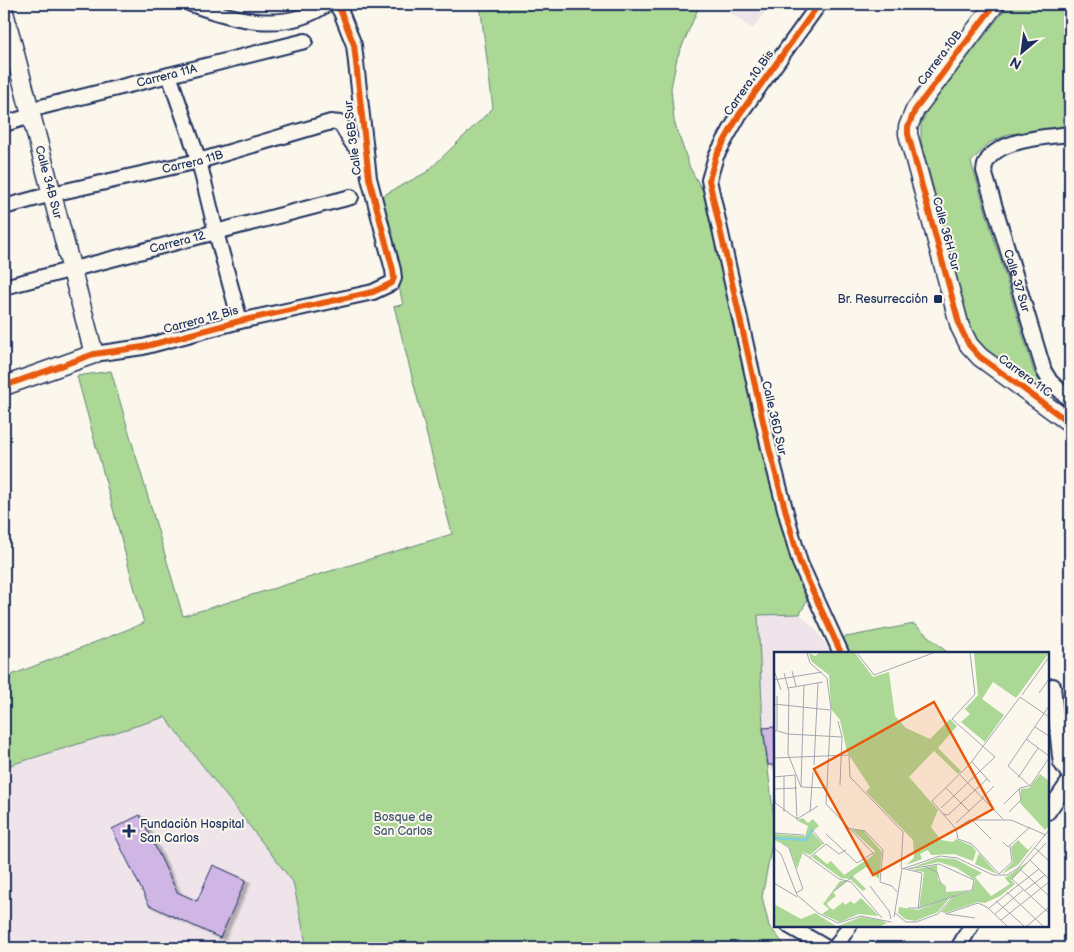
<svg xmlns="http://www.w3.org/2000/svg" width="1074" height="952" font-family="'Balsamiq Sans',sans-serif">
<style>
.built{fill:#eee4ea}
.green{fill:#acd896;stroke:#64847a}
.building{fill:#cfb6e5;stroke:#1b2f5e;filter:url(#shadow)}
.lines{fill:none;stroke-linecap:round;stroke-linejoin:round}
.minor-casing{stroke:#1b2f5e;stroke-width:18}
.tertiary-casing{stroke:#1b2f5e;stroke-width:21}
.minor{stroke:#fbf7ec;stroke-width:14}
.tertiary{stroke:#fbf7ec;stroke-width:18}
.cycleway-casing{stroke:#fbf7ec;stroke-width:9}
.cycleway{stroke:#e8590c;stroke-width:6}
.poi-dot{fill:#1b2f5e;stroke:#fbf7ec;stroke-width:2}
.labels{text-anchor:middle;dominant-baseline:central;stroke-width:4;stroke-linejoin:round;paint-order:stroke}
.street-label{font-size:12px;fill:#1b2f5e;stroke:#fbf7ec}
.poi-label{font-size:12px;fill:#1b2f5e;stroke:#fbf7ec;text-anchor:end}
.park-label{font-size:12px;fill:#3f596c;stroke:#fbf7ec}
.inset-river{fill:none;stroke:#82cee2;stroke-width:2.5}
.inset-road{fill:none;stroke:#a1a7b3;stroke-width:1}
.view{fill:#e8590c;fill-opacity:0.15;stroke:#e8590c;stroke-width:2.5}
.inset-edge{fill:none;stroke:#1b2f5e;stroke-width:2.5}
</style>
<defs>
<filter id="shadow"><feDropShadow dx="4.5" dy="2.5" stdDeviation="1" flood-color="#0004"/></filter>
</defs>
<rect width="100%" height="100%" fill="#fbf7ec"/>
<filter id="ink" filterUnits="userSpaceOnUse"><feTurbulence type="fractalNoise" baseFrequency=".02" numOctaves="2"/><feDisplacementMap in="SourceGraphic" scale="10" xChannelSelector="R" yChannelSelector="G"/><feConvolveMatrix kernelMatrix="1 2 1 2 8 2 1 2 1" color-interpolation-filters="sRGB"/></filter>
<g filter="url(#ink)">
<g class="built">
<polygon points="725,4 770,4 753,29 723,8"/>
<polygon points="800,614 818,632 830,653 775,653 775,727 763,728 758,615"/>
<polygon points="165,716 293,882 307,948 4,948 4,767"/>
</g>
<g class="green">
<polygon points="480,4 700,4 677,58 671,88 674,121 690,168 704,193 782,531 807,600 800,614 758,615 763,728 775,827 762,897 769,926 783,943 782,948 307,948 293,882 165,717 4,767 4,678 144,623 77,376 111,371 183,616 452,534 394,306 403,305 380,197 427,172 493,108"/>
<path d="M 1009,4 L 1070,4 L 1070,129 L 1009,134 L 989,143 L 971,162 L 1034,372 L 1046,390 C 1024,377 984,357 972,336 L 921,141 L 921,124 L 927,111 Z"/>
<polygon points="914,624 948,653 850,653 841,638"/>
</g>
<g class="building">
<polygon points="775,727 775,765 768,765 763,728"/>
<polygon points="140,815 177,892 197,901 213,865 246,880 220,938 149,905 112,829"/>
</g>
<g class="lines">
<g class="minor-casing">
<g id="minor">
<path d="M 191,4 C 235,20 285,34 327,4"/>
<polyline points="819,4 739,115 716,156 709,180 769,448 789,524 800,563 841,653"/>
<polyline points="169,75 199,161 216,232 240,321"/>
<path id="s1" d="M 29,110 L 305,41"/>
<polyline points="4,124 31,116"/>
<path id="s2" d="M 1070,134 C 1047,137 986,139 984,171 L 1044,371 L 1050,381 L 1070,400"/>
<path id="s3" d="M 4,207 L 52,194 L 199,161 L 331,122 L 340,123 C 348,134 351,149 366,152"/>
<path id="s4" d="M 4,287 L 351,197"/>
<polyline points="94,354 143,347 240,321 373,292 392,283 394,278 393,270 369,178 354,45 341,12 336,4"/>
<polyline points="1053,686 1060,757 1061,763 1070,776"/>
<polyline points="1048,812 1070,780"/>
<polyline points="789,926 827,948"/>
<polyline points="835,948 849,926"/>
<polyline points="958,948 971,926"/>
</g>
</g>
<g class="tertiary-casing">
<g id="tertiary">
<polyline points="995,4 915,110 908,127 908,134 960,327 969,345 980,357 1070,423"/>
<path id="s5" d="M 4,12 L 94,354 L 4,386"/>
</g>
</g>
<use href="#minor" class="minor"/>
<use href="#tertiary" class="tertiary"/>
<g class="cycleway-casing">
<g id="cycleway">
<polyline points="819,4 739,115 716,156 709,180 769,448 789,524 800,563 841,653"/>
<polyline points="995,4 915,110 908,127 908,134 960,327 969,345 980,357 1070,423"/>
<polyline points="4,386 94,354 143,347 240,321 373,292 392,283 394,278 393,270 369,178 354,45 341,12 336,4"/>
</g>
</g>
<use href="#cycleway" class="cycleway"/>
</g>
</g>
<g class="poi-dot">
<rect x="933" y="294" width="10" height="10" rx="2.5"/>
<path d="M126.5 823.5h5v5h5v5h-5v5h-5v-5h-5v-5h5z"/>
</g>
<g class="labels">
<g class="street-label">
<text transform="translate(940 58) rotate(-53)">Carrera 10B</text>
<text stroke="none"><textPath href="#s1" startOffset="142">Carrera 11A</textPath></text>
<text transform="translate(749 83) rotate(-55)">Carrera 10 Bis</text>
<text transform="translate(353 138) rotate(-97)">Calle 36B Sur</text>
<text stroke="none"><textPath href="#s3" startOffset="194">Carrera 11B</textPath></text>
<text stroke="none"><textPath href="#s5" startOffset="176">Calle 34B Sur</textPath></text>
<text transform="translate(946 234) rotate(75)">Calle 36H Sur</text>
<text stroke="none"><textPath href="#s4" startOffset="179">Carrera 12</textPath></text>
<text stroke="none"><textPath href="#s2" startOffset="215">Calle 37 Sur</textPath></text>
<text transform="translate(201 320) rotate(-15)">Carrera 12 Bis</text>
<text transform="translate(1025 376) rotate(36)">Carrera 11C</text>
<text transform="translate(774 418) rotate(77)">Calle 36D Sur</text>
</g>
<g class="poi-label">
<text x="928" y="299">Br. Resurrección</text>
<text x="140" y="824" text-anchor="start">Fundación Hospital<tspan x="140" dy="14">San Carlos</tspan></text>
</g>
<g class="park-label">
<text x="403" y="817">Bosque de<tspan x="403" dy="14">San Carlos</tspan></text>
</g>
</g>
<g transform="translate(774 652)">
<rect width="275" height="275" fill="#fbf7ec"/>
<path d="M 35,1 L 41,4 L 45,1 L 81,1 L 99,25 L 115,20 L 121,64 L 132,76 L 156,87 L 176,67 L 183,74 L 164,96 L 187,119 L 184,122 L 160,99 L 135,125 L 164,158 L 157,175 L 167,188 L 179,190 L 182,187 L 198,194 L 202,199 L 199,209 L 180,202 L 157,203 L 154,198 L 146,202 L 148,207 L 132,213 L 140,206 L 139,188 L 92,140 L 96,135 L 73,100 L 66,68 L 57,57 L 55,23 L 37,9 ZM 200,1 L 275,1 L 242,46 L 219,30 L 208,47 L 230,63 L 211,90 L 187,70 L 196,62 L 191,57 L 204,43 ZM 266,122 L 275,129 L 275,174 L 271,178 L 246,151 L 247,137 L 255,136 ZM 29,166 L 34,171 L 39,167 L 45,174 L 38,180 L 49,192 L 36,203 L 29,200 L 23,217 L 15,195 L 0,188 L 0,182 L 31,184 L 34,174 L 22,168 ZM 78,178 L 89,178 L 108,200 L 105,227 L 92,215 L 79,224 L 92,237 L 89,239 L 76,227 L 67,226 L 38,205 L 41,202 L 53,212 L 57,209 L 70,223 L 98,204 L 101,199 ZM 244,188 L 254,198 L 263,188 L 244,213 L 228,222 L 239,210 L 237,195 ZM 205,201 L 223,222 L 201,212 ZM 164,206 L 181,207 L 208,221 L 201,225 L 217,244 L 236,232 L 231,226 L 256,208 L 237,228 L 241,232 L 226,244 L 211,251 L 204,250 L 171,261 L 167,260 L 180,244 L 198,239 L 201,228 L 183,216 L 165,210 L 133,217 ZM 163,213 L 164,228 L 172,234 L 172,240 L 196,238 L 145,256 L 150,220 L 138,218 ZM 66,229 L 73,229 L 59,240 L 62,244 L 53,251 L 54,254 L 59,258 L 69,250 L 71,253 L 77,249 L 80,252 L 87,246 L 105,264 L 85,262 L 66,270 L 48,262 L 55,257 L 49,252 ZM 177,244 L 164,260 L 141,269 L 131,267 L 124,261 L 125,255 L 144,258 ZM 0,252 L 27,267 L 41,261 L 62,274 L 0,274 ZM 87,265 L 106,268 L 113,271 L 107,274 L 64,274 Z" fill="#acd896"/>
<path class="inset-river" d="M 0,186 L 32,188 L 39,177"/>
<path class="inset-road" d="M 33,1 L 36,11 L 53,26 L 57,57 L 52,152 L 99,201 L 83,211 L 52,182M 83,1 L 100,23 L 159,1M 18,19 L 22,34M 1,21 L 7,38M 10,21 L 15,40 L 14,102 L 27,135M 0,28 L 48,20M 14,36 L 49,30M 265,41 L 275,27M 248,43 L 275,5M 3,44 L 3,78M 0,52 L 56,58M 64,69 L 68,85 L 66,133M 261,75 L 275,84M 0,78 L 14,82 L 68,85M 252,87 L 275,104M 0,106 L 75,103 L 76,125 L 129,180 L 127,216 L 148,221 L 144,257M 198,110 L 216,130M 40,113 L 44,31M 186,123 L 229,167M 10,124 L 10,160M 0,125 L 21,123 L 23,167M 244,126 L 264,96M 0,134 L 1,151M 256,134 L 234,114 L 275,54M 256,134 L 275,106M 27,135 L 30,33M 27,135 L 51,136M 172,136 L 195,159M 0,137 L 23,136M 208,146 L 220,134M 0,150 L 23,167M 230,152 L 246,136 L 255,134M 167,156 L 221,105 L 178,67 L 201,42 L 196,1M 36,160 L 39,120M 235,160 L 247,148 L 245,137M 169,162 L 174,163 L 213,127M 23,167 L 44,154M 198,168 L 217,187M 182,171 L 209,146M 73,176 L 91,179 L 109,198 L 106,230 L 118,234 L 123,240M 182,177 L 195,168 L 237,168 L 272,183M 39,179 L 50,192M 0,181 L 30,183M 229,190 L 234,195 L 256,175M 272,191 L 238,227 L 275,261M 9,192 L 15,196 L 29,237 L 22,241M 236,194 L 238,210 L 225,222 L 198,192 L 184,187 L 182,177 L 158,149 L 195,113 L 246,45 L 275,65M 0,196 L 7,202 L 23,243 L 44,261 L 64,271 L 87,264 L 117,270M 261,196 L 275,209M 29,201 L 65,227 L 77,230 L 108,266M 36,205 L 52,192 L 65,202 L 72,198M 256,208 L 275,227M 150,214 L 163,220 L 167,232M 247,218 L 275,244M 0,231 L 23,245M 96,234 L 115,259 L 117,267M 250,239 L 271,223M 59,240 L 78,225M 233,240 L 269,274M 222,249 L 250,274M 134,256 L 145,256 L 198,238 L 200,228 L 165,212 L 134,217M 215,256 L 265,217M 121,261 L 132,270 L 142,270 L 164,262 L 180,243M 171,262 L 204,251 L 213,255 L 233,274M 173,262 L 201,266M 221,262 L 249,238M 120,265 L 128,217 L 166,204 L 183,206 L 219,223 L 233,223 L 244,216 L 275,178M 227,268 L 275,230M 253,274 L 275,255"/>
<path class="view" d="M 160,50 L 219,157 L 99,223 L 40,117 Z"/>
<rect width="275" height="275" class="inset-edge"/>
</g>
<rect width="1074" height="952" fill="none" stroke="#fbf7ec" stroke-width="20"/>
<rect x="10" y="10" width="1054" height="932" fill="none" stroke="#1b2f5e" stroke-width="2" filter="url(#ink)"/>
<g transform="translate(1022 52) rotate(209)" stroke="#fbf7ec" stroke-width="4" paint-order="stroke">
<path d="M0-4L9 19L0 12L-9 19Z" fill="#1b2f5e"/>
<text y="-8" font-size="14" font-weight="bold" text-anchor="middle" fill="#1b2f5e">N</text>
</g>
</svg>
